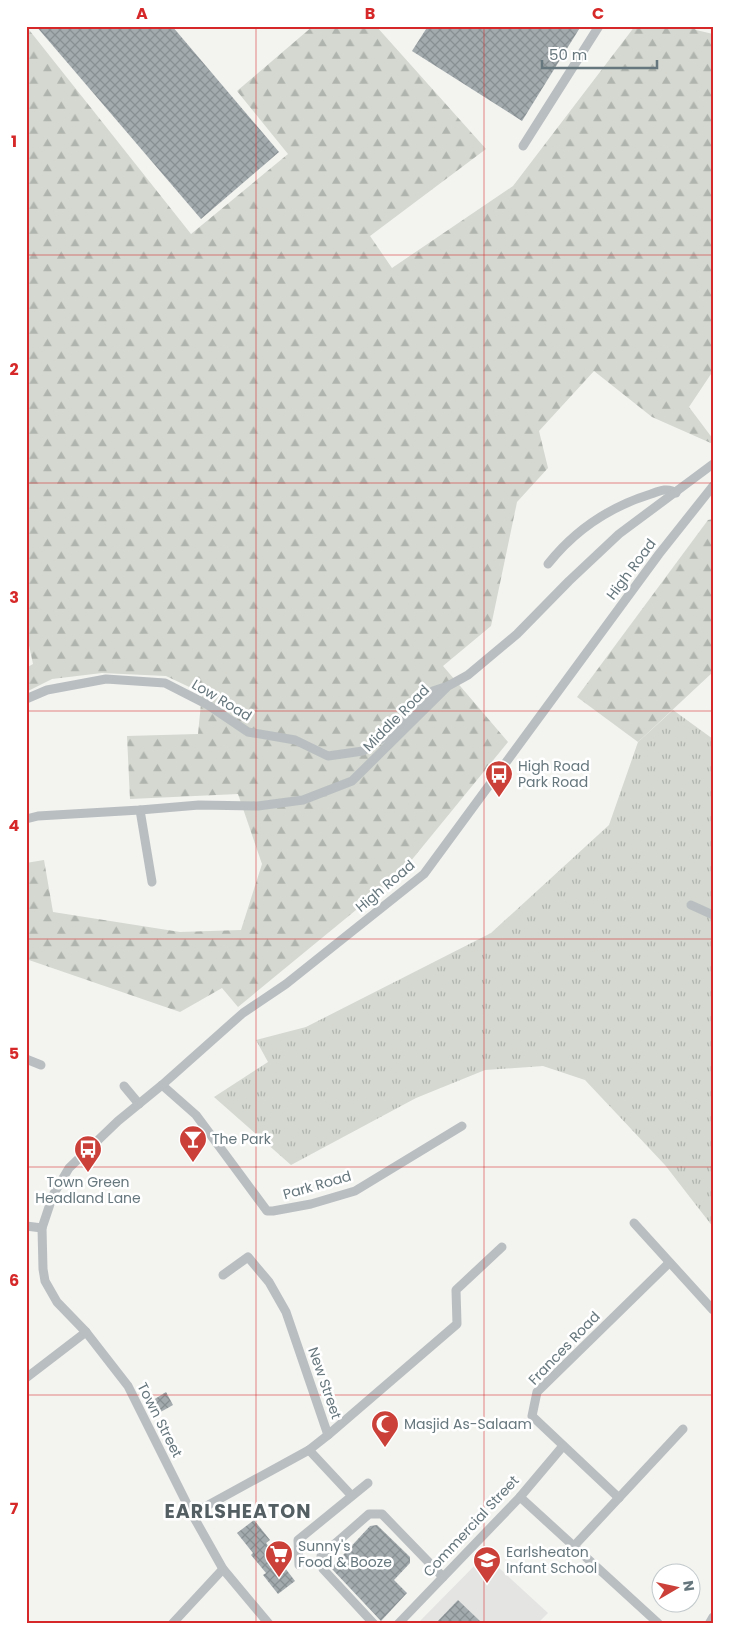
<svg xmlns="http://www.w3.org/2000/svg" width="739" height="1650" font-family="Poppins,sans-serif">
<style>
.built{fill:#e4e4e3}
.forest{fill:url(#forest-firs)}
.park{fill:url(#park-tufts)}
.building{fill:url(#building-cross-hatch)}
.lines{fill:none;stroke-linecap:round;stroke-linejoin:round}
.minor{stroke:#b9bec0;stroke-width:9}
.grid{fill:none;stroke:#d62828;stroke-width:1;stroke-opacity:0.55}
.labels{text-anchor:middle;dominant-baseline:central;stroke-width:5;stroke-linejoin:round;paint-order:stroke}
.street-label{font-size:14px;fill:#66777d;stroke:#fff}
.poi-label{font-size:14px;fill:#66777d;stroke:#fff;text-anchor:start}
.district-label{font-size:19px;font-weight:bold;letter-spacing:1px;fill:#535f63;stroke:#fff}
.neatline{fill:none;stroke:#d62828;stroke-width:2}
.grid-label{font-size:16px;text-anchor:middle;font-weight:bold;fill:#d62828}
</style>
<defs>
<pattern id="forest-firs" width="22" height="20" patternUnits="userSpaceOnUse" patternTransform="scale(1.25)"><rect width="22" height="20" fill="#d4d8d0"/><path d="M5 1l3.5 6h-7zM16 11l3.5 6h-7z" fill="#b0b4ae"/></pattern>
<pattern id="park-tufts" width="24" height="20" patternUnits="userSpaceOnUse" patternTransform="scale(1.25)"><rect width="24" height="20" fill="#d4d8d0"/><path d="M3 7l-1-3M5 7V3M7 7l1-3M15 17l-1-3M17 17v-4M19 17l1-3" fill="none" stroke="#b0b4ae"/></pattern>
<pattern id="building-cross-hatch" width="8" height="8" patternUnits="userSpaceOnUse" patternTransform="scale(1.25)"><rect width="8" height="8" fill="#a3abae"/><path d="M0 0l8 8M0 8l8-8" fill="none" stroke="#899093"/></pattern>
</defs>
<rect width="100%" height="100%" fill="#f3f3f0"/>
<polygon class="built" points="485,1555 548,1613 537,1624 417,1624"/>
<g class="forest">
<polygon points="26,26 191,234 288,154 237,91 313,26 376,26 486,149 370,236 392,268 513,186 635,26 692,26 696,30 713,34 713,371 689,407 713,439 713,444 652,417 594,371 539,431 548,468 517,502 491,626 443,666 508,742 401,873 238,1007 222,988 180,1012 26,959 26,863 44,860 53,912 180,932 241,930 262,864 238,794 130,799 127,736 198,734 202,693 166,676 102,673 52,679 26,692 26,668 33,664 26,631"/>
<polygon points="713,519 713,672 638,742 577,697 708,520"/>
</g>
<polygon class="park" points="673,710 713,739 713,1227 665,1165 585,1080 543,1066 485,1070 416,1098 291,1165 214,1097 268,1062 256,1040 306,1027 491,933 609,825 638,742"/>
<g class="building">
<polygon points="36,26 172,26 279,152 201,219"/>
<polygon points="428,26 581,26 522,121 412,51"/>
<polygon points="166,1392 173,1405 157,1414 150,1402"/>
<polygon points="254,1520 270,1540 266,1543 295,1581 278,1594 263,1575 266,1573 251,1555 253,1553 237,1533"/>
<polygon points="377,1525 410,1557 410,1563 394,1580 407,1593 381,1621 332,1569 332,1567 370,1526"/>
<polygon points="458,1600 483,1624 435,1624"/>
</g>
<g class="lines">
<g class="minor">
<polyline points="523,146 599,26"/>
<path d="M 548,564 C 575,530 609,507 651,494 C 659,491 668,487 676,493"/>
<polyline points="26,699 47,690 106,679 165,683 208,705 248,732 295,740 328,756 363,751 394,731 433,691 445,687"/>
<polyline points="140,810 152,882"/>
<polyline points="26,819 38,816 140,810 199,805 258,806 303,800 352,781 448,686 468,675 517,634 569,581 619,534 713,464"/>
<polyline points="691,905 713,915"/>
<polyline points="26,1059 41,1065"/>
<polyline points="162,1085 196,1115 267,1211 273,1211 311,1204 355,1191 462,1126"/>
<polyline points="124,1086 139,1104"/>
<polyline points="634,1223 713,1310"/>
<polyline points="26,1226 42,1228"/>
<polyline points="26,1378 86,1332"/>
<polyline points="328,1435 457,1324 456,1290 502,1247"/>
<polyline points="309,1450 351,1495"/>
<polyline points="520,1497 659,1624"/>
<polyline points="619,1498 532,1416 537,1392 669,1263"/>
<polyline points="192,1514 309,1450 328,1435 286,1312 269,1282 248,1257 223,1275"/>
<polyline points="574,1546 683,1429"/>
<polyline points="299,1565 298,1540 368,1483"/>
<polyline points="172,1624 223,1569"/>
<polyline points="269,1624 223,1569 192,1514 128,1386 86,1332 57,1302 45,1281 43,1269 42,1228 53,1195 69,1168 118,1121 162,1085 243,1013 286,984 424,874 659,554 713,486"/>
<polyline points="374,1624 323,1569 321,1556 369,1514 382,1514 443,1577"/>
<polyline points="398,1624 520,1497 563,1446"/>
<polyline points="709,1624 713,1617"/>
</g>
</g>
<path class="grid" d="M 256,26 L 256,1624M 484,26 L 484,1624M 26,255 L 713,255M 26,483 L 713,483M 26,711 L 713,711M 26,939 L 713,939M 26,1167 L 713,1167M 26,1395 L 713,1395"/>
<defs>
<g id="bus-pin" transform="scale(1.4375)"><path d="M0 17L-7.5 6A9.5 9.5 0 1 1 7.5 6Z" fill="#cb4038" stroke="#fff"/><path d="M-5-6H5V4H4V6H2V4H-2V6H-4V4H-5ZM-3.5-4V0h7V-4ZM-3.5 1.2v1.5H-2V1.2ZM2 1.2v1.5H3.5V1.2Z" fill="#fff"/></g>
<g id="bar-pin" transform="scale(1.4375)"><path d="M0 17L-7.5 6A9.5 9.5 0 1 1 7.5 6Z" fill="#cb4038" stroke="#fff"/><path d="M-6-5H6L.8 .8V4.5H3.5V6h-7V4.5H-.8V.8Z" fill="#fff"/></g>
<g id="mosque-pin" transform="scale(1.4375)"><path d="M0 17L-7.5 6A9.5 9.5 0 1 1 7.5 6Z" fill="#cb4038" stroke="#fff"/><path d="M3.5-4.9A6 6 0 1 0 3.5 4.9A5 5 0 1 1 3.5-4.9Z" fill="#fff"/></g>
<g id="supermarket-pin" transform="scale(1.4375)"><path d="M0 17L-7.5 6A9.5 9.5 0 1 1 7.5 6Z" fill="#cb4038" stroke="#fff"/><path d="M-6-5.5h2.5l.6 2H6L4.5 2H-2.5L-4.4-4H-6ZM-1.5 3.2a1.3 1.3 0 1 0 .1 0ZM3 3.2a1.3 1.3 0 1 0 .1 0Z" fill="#fff"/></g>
<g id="school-pin" transform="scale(1.4375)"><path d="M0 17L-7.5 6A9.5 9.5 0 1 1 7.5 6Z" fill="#cb4038" stroke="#fff"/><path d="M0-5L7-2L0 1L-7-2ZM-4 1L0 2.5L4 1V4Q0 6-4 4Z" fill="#fff"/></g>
</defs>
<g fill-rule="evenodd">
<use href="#bus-pin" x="499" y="774"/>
<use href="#bar-pin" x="193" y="1139"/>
<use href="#bus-pin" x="88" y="1149"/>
<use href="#mosque-pin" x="385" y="1424"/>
<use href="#supermarket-pin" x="279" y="1554"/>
<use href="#school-pin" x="487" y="1560"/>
</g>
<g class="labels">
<g class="street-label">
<text transform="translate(631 569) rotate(-53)">High Road</text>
<text transform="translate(222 700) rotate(31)">Low Road</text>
<text transform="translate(396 718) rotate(-45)">Middle Road</text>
<text transform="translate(385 886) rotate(-40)">High Road</text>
<text transform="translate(317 1185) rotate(-16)">Park Road</text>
<text transform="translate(564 1348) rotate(-46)">Frances Road</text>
<text transform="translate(325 1383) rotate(71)">New Street</text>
<text transform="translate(160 1420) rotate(63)">Town Street</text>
<text transform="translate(471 1526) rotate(-47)">Commercial Street</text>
</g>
<g class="poi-label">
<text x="518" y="766">High Road<tspan x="518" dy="16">Park Road</tspan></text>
<text x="212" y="1139">The Park</text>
<text x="88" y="1182" text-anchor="middle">Town Green<tspan x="88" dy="16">Headland Lane</tspan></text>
<text x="404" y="1424">Masjid As-Salaam</text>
<text x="298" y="1546">Sunny's<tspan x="298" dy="16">Food &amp; Booze</tspan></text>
<text x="506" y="1552">Earlsheaton<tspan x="506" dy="16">Infant School</tspan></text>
</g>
<g class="district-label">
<text x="238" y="1511">EARLSHEATON</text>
</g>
</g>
<rect width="739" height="1650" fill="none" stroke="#ffffff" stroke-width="55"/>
<g transform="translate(676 1588) rotate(81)"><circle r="24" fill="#ffffff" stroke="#c2c9cb"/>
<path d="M0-4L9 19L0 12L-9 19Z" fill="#cb4038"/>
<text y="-8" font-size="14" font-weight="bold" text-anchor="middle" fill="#66777d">N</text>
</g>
<path d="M542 60v8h115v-8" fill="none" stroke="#66777d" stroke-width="2.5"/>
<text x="549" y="60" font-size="15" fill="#66777d" stroke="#ffffff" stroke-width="4" paint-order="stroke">50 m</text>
<rect x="28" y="28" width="684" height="1594" class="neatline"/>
<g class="grid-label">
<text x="142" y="19">A</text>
<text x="370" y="19">B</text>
<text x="598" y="19">C</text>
<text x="14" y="147">1</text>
<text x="14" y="375">2</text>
<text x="14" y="603">3</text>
<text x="14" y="831">4</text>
<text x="14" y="1059">5</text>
<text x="14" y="1286">6</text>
<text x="14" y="1514">7</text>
</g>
</svg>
